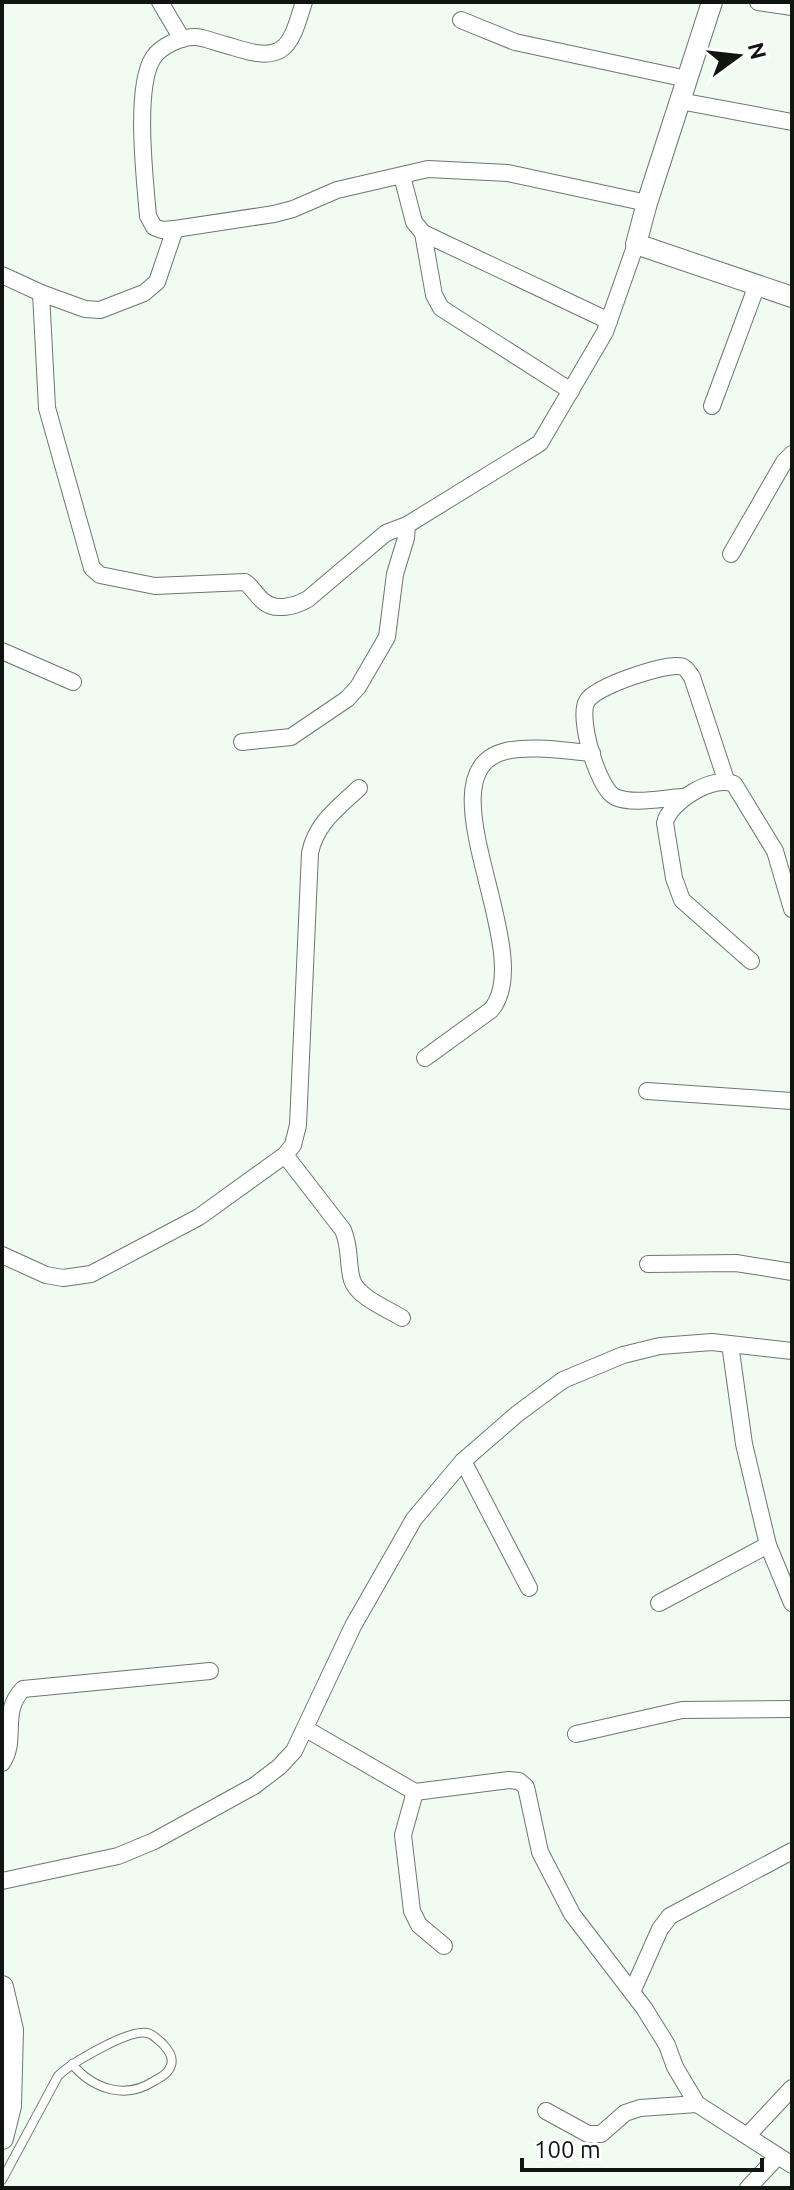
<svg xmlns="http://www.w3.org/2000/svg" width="794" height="2190" font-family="Ubuntu,sans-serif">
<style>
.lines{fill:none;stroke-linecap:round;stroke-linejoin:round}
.service-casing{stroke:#6c776e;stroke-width:10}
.minor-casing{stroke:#6c776e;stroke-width:18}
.tertiary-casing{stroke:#6c776e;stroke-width:22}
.secondary-casing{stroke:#6c776e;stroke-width:24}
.service{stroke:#fff;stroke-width:8}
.minor{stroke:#fff;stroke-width:16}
.tertiary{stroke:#fff;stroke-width:20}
.secondary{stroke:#fff;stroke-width:22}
</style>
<rect width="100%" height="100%" fill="#f0fcf2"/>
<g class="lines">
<g class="service-casing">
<path id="service" d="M 2,2180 L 58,2076 C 71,2063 129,2029 147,2033 C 153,2034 157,2039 162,2043 C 167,2049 174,2056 171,2065 C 169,2073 161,2077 154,2081 C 125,2100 93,2089 72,2064"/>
</g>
<g class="minor-casing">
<g id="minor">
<polyline points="160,2 182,39"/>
<path d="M 304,2 C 299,16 294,42 280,50 C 264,59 241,49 226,45 C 217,43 206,38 196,37 C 182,36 161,46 153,58 C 134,88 145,180 148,216 L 154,227 L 162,230 L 175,229 L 274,214 L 293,209 L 337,190 L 428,169 L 508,173 L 647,203"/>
<polyline points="758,2 792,7"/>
<polyline points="461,20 515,42 687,79"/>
<polyline points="680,101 792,122"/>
<polyline points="402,176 414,222 423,233 609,321"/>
<polyline points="423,233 434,295 441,308 571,391"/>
<polyline points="2,275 41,293 85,309 100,310 144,293 157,282 175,229"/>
<path d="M 41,293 L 47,408 L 92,568 L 100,575 L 155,586 L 245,582 C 252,587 256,595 263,601 C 275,612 296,606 308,599 L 386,533 L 407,525 L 540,443 L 605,332 L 636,244"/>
<polyline points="712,406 757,285"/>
<polyline points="731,554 784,462 792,454"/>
<polyline points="2,651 73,682"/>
<polyline points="242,742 291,737 347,699 358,687 387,637 395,574 406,538 407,525"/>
<path d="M 683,797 C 663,798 633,805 615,797 C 598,789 577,717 587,701 C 596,686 661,665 678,666 C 686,666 688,672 692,677 L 726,780"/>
<path d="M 751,961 L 682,900 L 674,878 L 665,823 C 669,802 714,774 734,784 L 775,851 L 792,909"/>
<path d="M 425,1058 L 491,1010 C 540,953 417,772 506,751 C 533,745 565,751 592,753"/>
<polyline points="647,1091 792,1101"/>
<path d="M 285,1155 L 343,1230 C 351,1249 347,1262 352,1280 C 357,1297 388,1309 402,1318"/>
<path d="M 2,1255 L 46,1275 L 63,1278 L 91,1274 L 199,1217 L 285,1155 L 293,1145 L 298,1125 L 310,853 C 316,823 338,808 359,788"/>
<polyline points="648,1264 736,1263 792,1272"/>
<polyline points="730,1344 744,1444 768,1545 792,1603"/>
<polyline points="463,1461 529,1588"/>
<polyline points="659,1603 768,1545"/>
<polyline points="306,1729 415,1792 509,1780 519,1781 526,1787 540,1852 572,1914 644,2008 667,2045 675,2067 697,2104 792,2165"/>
<polyline points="576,1734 682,1710 792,1709"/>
<path d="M 2,1763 C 18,1740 0,1712 23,1689 L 210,1671"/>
<polyline points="415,1792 403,1835 412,1911 419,1925 444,1946"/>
<polyline points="2,1881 118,1856 154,1841 254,1786 279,1767 294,1751 353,1626 414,1519 463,1461 517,1414 563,1380 623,1355 660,1346 712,1342 792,1351"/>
<polyline points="632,1992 660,1929 670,1916 792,1851"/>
<polyline points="546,2111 588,2134 601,2134 625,2113 640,2108 697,2104"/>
<polyline points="747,2136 792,2088"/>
<polyline points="748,2188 778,2156"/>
</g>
</g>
<g class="tertiary-casing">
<polyline id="tertiary" points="712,2 647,203 636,244 792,297"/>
</g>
<g class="secondary-casing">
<polyline id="secondary" points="2,1987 12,2030 10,2106 2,2138"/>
</g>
<use href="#service" class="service"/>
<use href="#minor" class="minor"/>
<use href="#tertiary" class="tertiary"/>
<use href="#secondary" class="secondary"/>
</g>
<rect width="794" height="2190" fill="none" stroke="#111511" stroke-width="8"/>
<g transform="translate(738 56) rotate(75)" stroke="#ffffff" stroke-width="6" paint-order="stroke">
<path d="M0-6L14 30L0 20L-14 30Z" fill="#111511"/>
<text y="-12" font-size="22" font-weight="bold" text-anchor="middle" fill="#111511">N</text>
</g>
<path d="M522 2158v12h240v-12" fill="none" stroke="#111511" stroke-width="4"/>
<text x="534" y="2158" font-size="24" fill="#111511" stroke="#ffffff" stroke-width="6" paint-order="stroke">100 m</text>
</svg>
